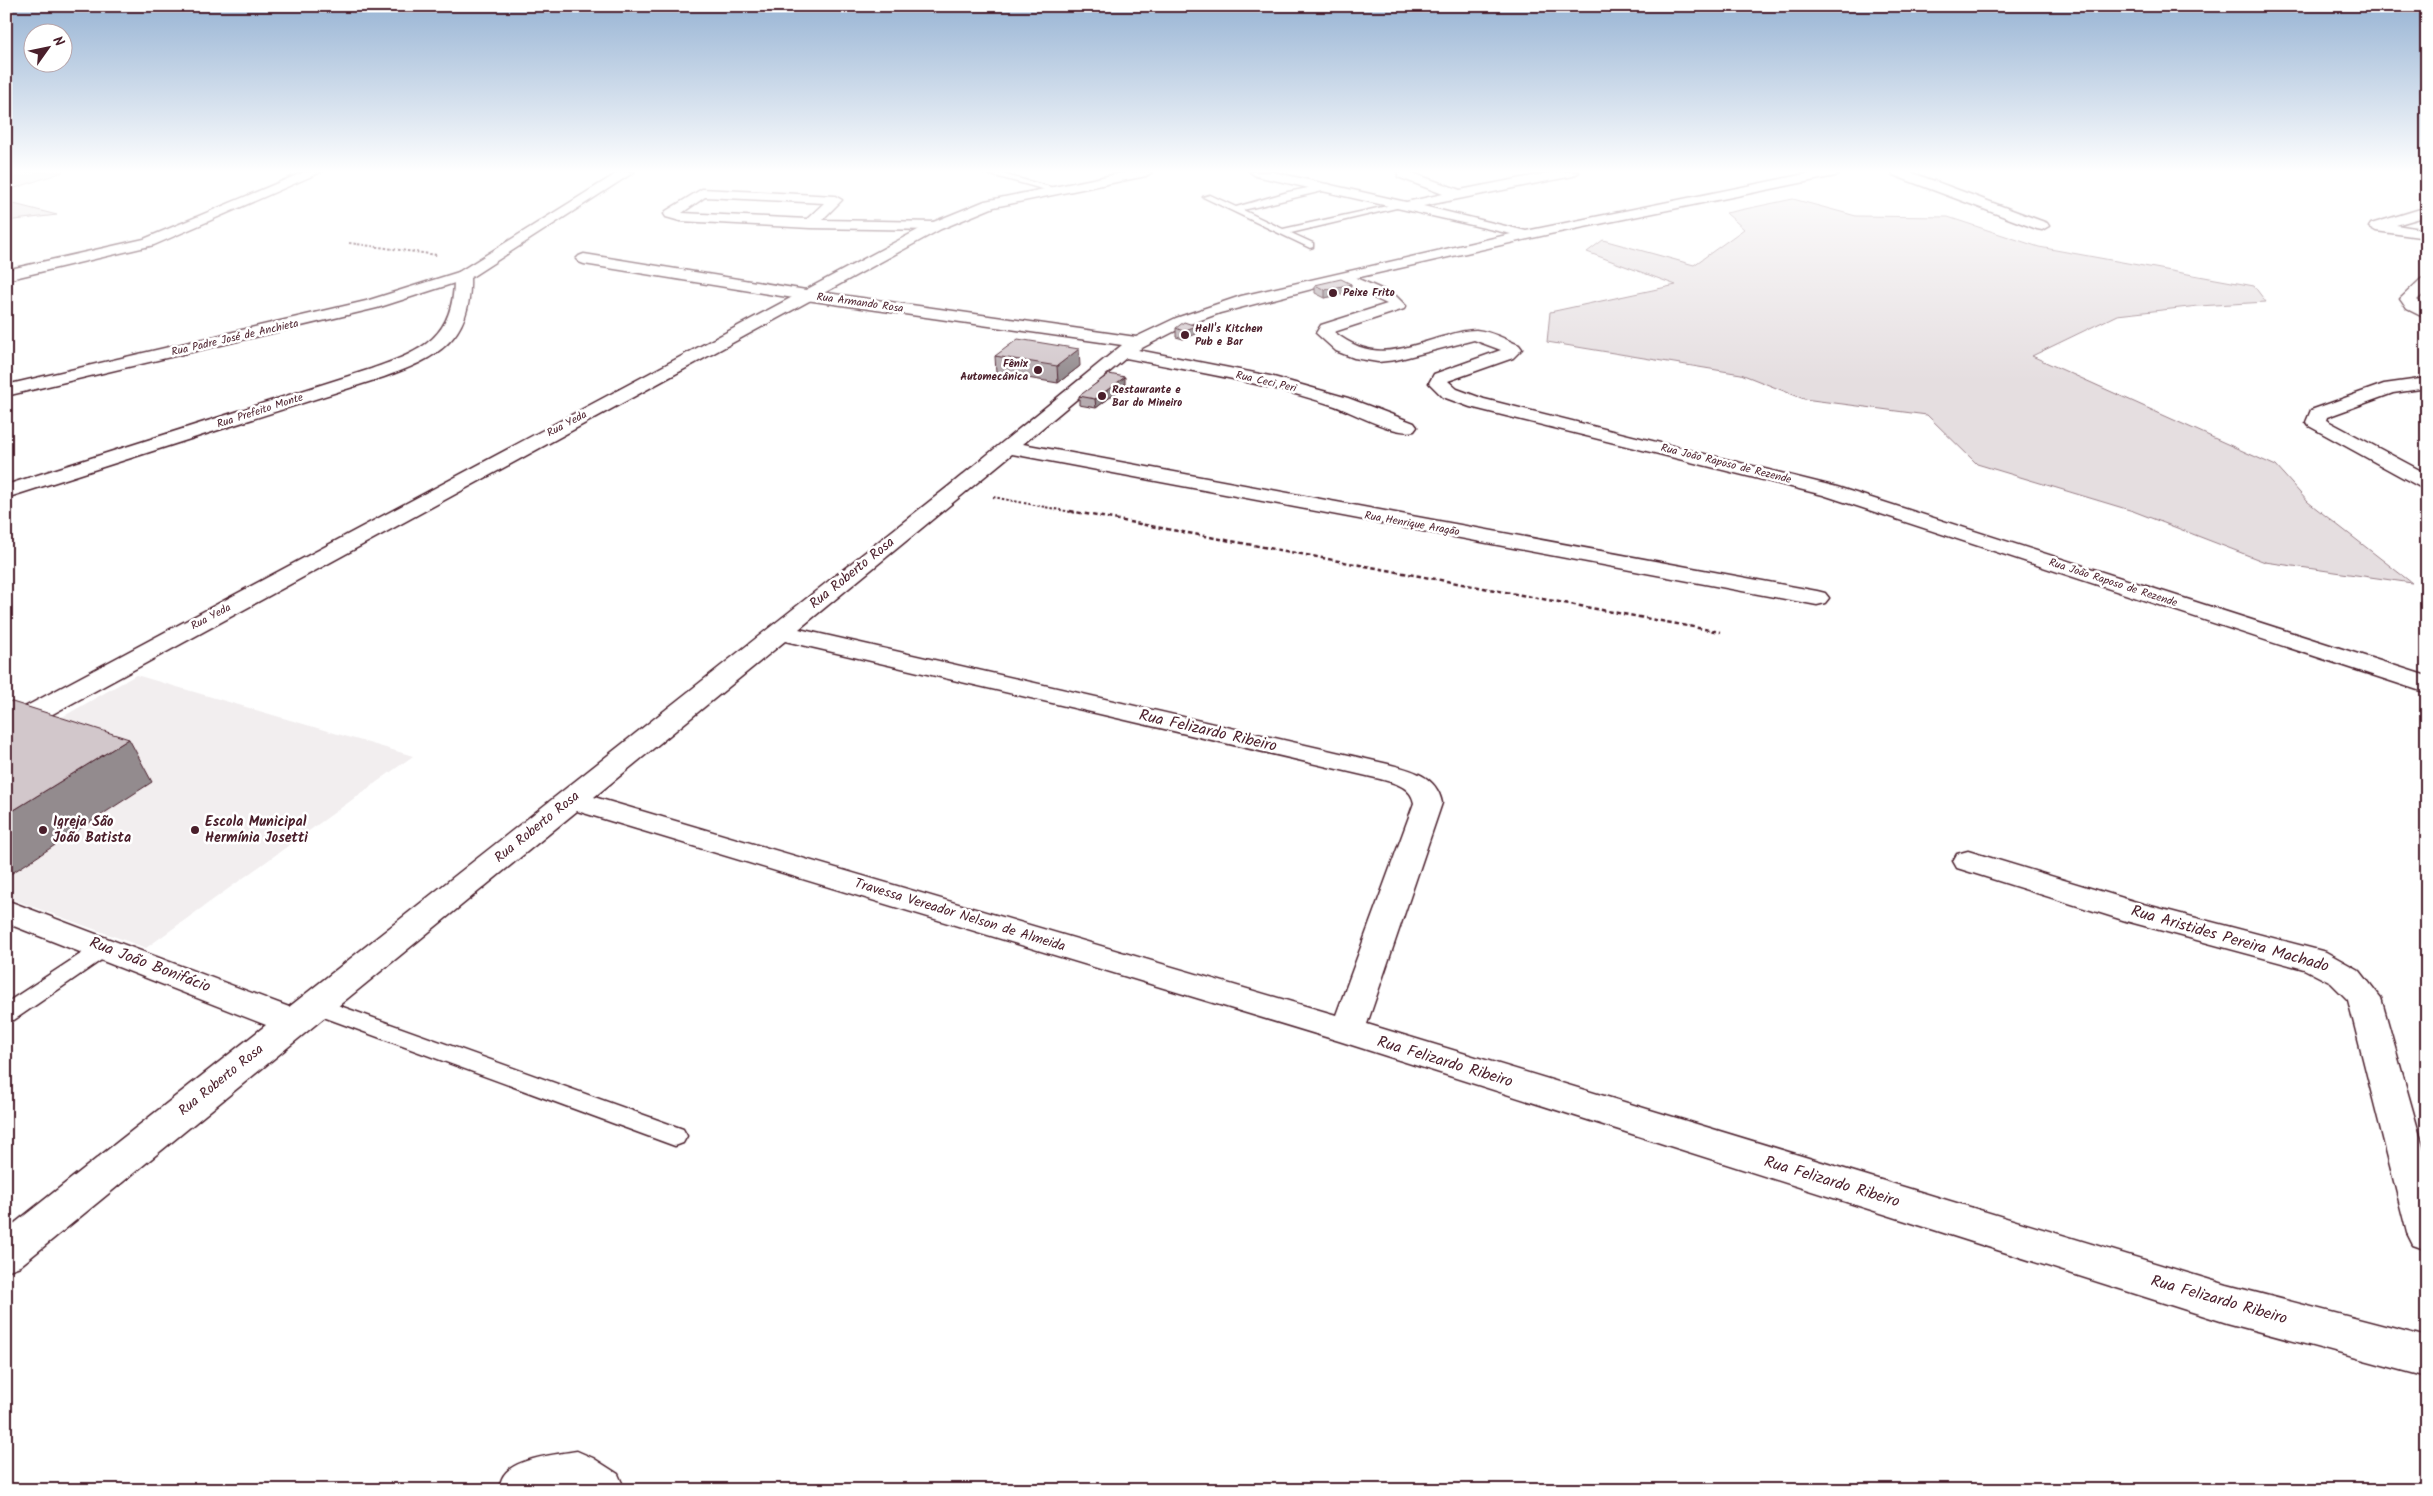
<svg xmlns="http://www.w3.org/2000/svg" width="2433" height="1496" font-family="Kalam,sans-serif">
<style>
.built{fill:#f2eeef}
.green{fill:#e5dee0;stroke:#987e86}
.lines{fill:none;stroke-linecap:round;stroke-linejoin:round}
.service-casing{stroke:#4a1f2b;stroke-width:3}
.minor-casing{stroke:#4a1f2b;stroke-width:3}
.tertiary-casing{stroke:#4a1f2b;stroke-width:3}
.path-far1{stroke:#4a1f2b;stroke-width:2;stroke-dasharray:2.5 2;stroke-linecap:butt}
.path{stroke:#4a1f2b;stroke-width:2.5;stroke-dasharray:4.5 3;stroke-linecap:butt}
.service{fill:#fff;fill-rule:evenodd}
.minor{fill:#fff;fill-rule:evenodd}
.tertiary{fill:#fff;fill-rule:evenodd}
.wall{fill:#b5abaf;stroke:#4a1f2b}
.shaded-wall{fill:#938b8e;stroke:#4a1f2b}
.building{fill:#d2c7cb;stroke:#4a1f2b}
.poi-dot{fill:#4a1f2b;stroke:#fff;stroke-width:2}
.labels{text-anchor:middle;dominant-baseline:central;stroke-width:5;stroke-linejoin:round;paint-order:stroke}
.far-poi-label{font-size:11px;font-weight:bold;fill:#4a1f2b;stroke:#fff;text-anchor:start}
.far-street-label{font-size:11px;fill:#4a1f2b;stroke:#fff}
.street-label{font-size:14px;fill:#4a1f2b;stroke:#fff}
.poi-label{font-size:14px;font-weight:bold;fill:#4a1f2b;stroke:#fff;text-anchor:start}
.near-street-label{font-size:16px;fill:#4a1f2b;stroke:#fff}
</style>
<rect width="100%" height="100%" fill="#fff"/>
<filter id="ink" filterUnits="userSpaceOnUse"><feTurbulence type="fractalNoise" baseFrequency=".02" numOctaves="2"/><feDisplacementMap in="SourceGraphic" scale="10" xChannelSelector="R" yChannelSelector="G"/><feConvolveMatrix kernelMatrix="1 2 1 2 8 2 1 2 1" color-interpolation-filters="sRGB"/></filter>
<g filter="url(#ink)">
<polygon class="built" points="136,675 413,756 146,948 6,897 6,877 151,782 22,740"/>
<g class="green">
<polygon points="6,172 63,172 6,191"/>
<polygon points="1793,199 1856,216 1948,217 2039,247 2254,286 2266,302 2198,306 2117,315 2032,356 2276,466 2308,502 2412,583 2265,562 2133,511 1977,464 1927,415 1804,399 1741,374 1547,342 1550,312 1676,285 1587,252 1603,240 1694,265 1744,229 1726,213"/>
<polygon points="6,202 57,215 6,221"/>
</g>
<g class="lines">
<g class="service-casing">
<g id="service">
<polygon points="981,172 995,172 1061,190 1057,193"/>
<polygon points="1328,184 1331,185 1331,189 1243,210 1283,229 1405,202 1409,205 1291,233 1313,243 1313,247 1310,248 1203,197 1210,195 1236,207 1288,192"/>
<polygon points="106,940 113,942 116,947 113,952 14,1020 6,1022 6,1003 99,942"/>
<polygon points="315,997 683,1129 687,1136 683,1143 675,1146 307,1011 304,1005 307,999"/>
</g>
</g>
<g class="minor-casing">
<g id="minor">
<polygon points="304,172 321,172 154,245 6,280 6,270 144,239"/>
<path d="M 1250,172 L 1273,172 L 1406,202 L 1443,194 L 1398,177 L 1398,172 L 1410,172 L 1460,190 L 1553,172 L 1579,172 L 1573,176 L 1423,206 L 1526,231 L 1815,172 L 1841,172 L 1835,176 L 1550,234 L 1356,278 L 1395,295 L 1406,306 L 1404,309 L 1334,332 C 1375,364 1401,348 1446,336 C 1455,333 1466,330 1476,330 C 1491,331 1506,340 1519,345 L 1522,349 L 1513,358 L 1448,381 L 1457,389 L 1484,399 L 1837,487 L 2427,676 L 2427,693 L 1823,495 L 1470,407 L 1443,397 L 1429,383 L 1434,374 L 1501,350 L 1474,340 L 1396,360 L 1378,362 L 1354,358 L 1336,351 L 1316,333 L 1321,325 L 1387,304 L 1339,282 L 1220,313 L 1187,325 L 1138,350 L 1270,376 L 1348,398 L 1414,423 L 1417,427 L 1414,431 C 1395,436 1354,413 1335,406 C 1267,383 1196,372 1126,358 L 1023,444 L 1817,591 L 1825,593 L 1829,598 L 1825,603 L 1817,605 L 1012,454 L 799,629 L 1388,764 C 1412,770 1437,776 1442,803 L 1367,1024 L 2227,1285 L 2427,1337 L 2427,1377 L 2227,1323 L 1339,1041 L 577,811 L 20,1266 L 6,1271 L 6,1230 L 266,1025 L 6,923 L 6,900 L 289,1007 L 949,486 L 1122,345 L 806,300 L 584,264 L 579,262 L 576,259 L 579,256 L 584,254 L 806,290 L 1136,337 L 1176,318 L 1241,296 L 1511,234 L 1256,176 ZM 785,641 L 1380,779 C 1394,783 1411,786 1414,803 L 1336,1015 L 594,797 Z"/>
<polygon points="1892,172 1910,172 2047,223 2049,226 2042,230 2037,229 1893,175"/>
<path d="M 702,189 L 835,196 L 842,200 L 822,220 L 936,222 L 943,226 L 936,230 L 810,228 L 680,221 L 666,217 L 664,214 L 666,211 ZM 705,197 L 824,203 L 807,219 L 682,213 Z"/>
<polygon points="2427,207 2427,216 2396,225 2427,230 2427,238 2376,231 2369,227 2371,224"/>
<polygon points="462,271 470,276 467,279 377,308 6,396 6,385 366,301"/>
<polygon points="2427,277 2427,291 2417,300 2427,307 2427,319 2407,309 2400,299 2421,279"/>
<polygon points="2427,378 2427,388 2393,393 2327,417 2326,420 2427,474 2427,489 2420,487 2309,426 2306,422 2311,410 2384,384"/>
<polygon points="1968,851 2143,904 2326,952 2360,971 2381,998 2427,1161 2427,1250 2413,1245 2407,1233 2348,1000 2331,983 2304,969 2126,921 1957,868 1953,861 1957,854"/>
<path d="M 577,1451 L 593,1458 L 618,1474 L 625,1490 L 498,1490 C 500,1485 501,1479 504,1475 C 515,1458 558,1454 577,1451 Z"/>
</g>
</g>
<g class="tertiary-casing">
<g id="tertiary">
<path d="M 619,172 L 634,172 L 470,278 C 472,340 436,359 384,377 L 6,498 L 6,485 L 371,369 C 423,351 455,337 454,276 L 457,273 Z"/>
<polygon points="1127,172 1152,172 1146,176 994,207 941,229 16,734 6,736 6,717 931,223 985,201"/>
</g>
</g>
<g class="path-far1">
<polyline points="349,243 437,255"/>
<polyline points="993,497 1076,513"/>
</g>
<polyline class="path" points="1070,511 1720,632"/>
<use href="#service" class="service"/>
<use href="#minor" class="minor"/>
<use href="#tertiary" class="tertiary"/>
</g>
<g class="wall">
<polygon points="1351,284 1350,292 1325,298 1315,293 1315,285"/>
<polygon points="1196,326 1196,334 1183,339 1176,337 1176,328"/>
<polygon points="995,356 1080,366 1058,383 996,373"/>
<polygon points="1125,386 1096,408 1079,405 1079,396"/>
</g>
<g class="shaded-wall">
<polygon points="1351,284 1350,292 1325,298 1325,290"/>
<polygon points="1196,326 1196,334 1183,339 1183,331"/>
<polygon points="1079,349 1080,366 1058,383 1057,366"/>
<polygon points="1125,377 1125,386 1096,408 1095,399"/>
<polygon points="129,739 152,782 6,877 6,815"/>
</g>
<g class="building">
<polygon points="1341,279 1351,284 1325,290 1315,285"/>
<polygon points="1184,322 1196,326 1183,331 1176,328"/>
<polygon points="1018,339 1079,349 1057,366 995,356"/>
<polygon points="1109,374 1125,377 1095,399 1079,396"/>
<polygon points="6,700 129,739 6,815"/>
</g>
</g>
<linearGradient id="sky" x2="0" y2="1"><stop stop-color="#98b4d4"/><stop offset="0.45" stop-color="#fff"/><stop offset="1" stop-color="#fff" stop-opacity="0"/></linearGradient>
<rect width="2433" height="381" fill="url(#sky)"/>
<g class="poi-dot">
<circle cx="1333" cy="293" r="5"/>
<circle cx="1185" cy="335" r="5"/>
<circle cx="1038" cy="370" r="5"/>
<circle cx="1102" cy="396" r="5"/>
<circle cx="43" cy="830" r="5"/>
<circle cx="195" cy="830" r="5"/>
</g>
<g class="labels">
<g class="far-poi-label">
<text x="1343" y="293">Peixe Frito</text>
<text x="1195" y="329">Hell's Kitchen<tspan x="1195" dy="13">Pub e Bar</tspan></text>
<text x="1028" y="364" text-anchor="end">Fênix<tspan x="1028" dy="13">Automecânica</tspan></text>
<text x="1112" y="390">Restaurante e<tspan x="1112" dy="13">Bar do Mineiro</tspan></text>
</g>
<g class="far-street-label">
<text transform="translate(860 303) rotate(8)">Rua Armando Rosa</text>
<text transform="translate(235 338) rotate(-13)">Rua Padre José de Anchieta</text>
<text transform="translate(1266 382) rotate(13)">Rua Ceci Peri</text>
<text transform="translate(260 411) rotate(-18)">Rua Prefeito Monte</text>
<text transform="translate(567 424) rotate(-28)">Rua Yeda</text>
<text transform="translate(1726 464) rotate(14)">Rua João Raposo de Rezende</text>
<text transform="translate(1412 524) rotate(10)">Rua Henrique Aragão</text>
<text transform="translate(2113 583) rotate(18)">Rua João Raposo de Rezende</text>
<text transform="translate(211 617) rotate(-28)">Rua Yeda</text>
</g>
<g class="street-label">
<text transform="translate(852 573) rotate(-39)">Rua Roberto Rosa</text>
<text transform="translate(537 827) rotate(-39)">Rua Roberto Rosa</text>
<text transform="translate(960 915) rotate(17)">Travessa Vereador Nelson de Almeida</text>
<text transform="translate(221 1080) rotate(-39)">Rua Roberto Rosa</text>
</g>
<g class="poi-label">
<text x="53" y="822">Igreja São<tspan x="53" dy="16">João Batista</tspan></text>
<text x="205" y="822">Escola Municipal<tspan x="205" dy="16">Hermínia Josetti</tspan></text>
</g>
<g class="near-street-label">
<text transform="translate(1208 731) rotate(13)">Rua Felizardo Ribeiro</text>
<text transform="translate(2230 939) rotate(16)">Rua Aristides Pereira Machado</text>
<text transform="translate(150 965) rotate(21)">Rua João Bonifácio</text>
<text transform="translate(1445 1062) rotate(17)">Rua Felizardo Ribeiro</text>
<text transform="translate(1832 1182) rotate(17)">Rua Felizardo Ribeiro</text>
<text transform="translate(2219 1300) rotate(16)">Rua Felizardo Ribeiro</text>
</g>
</g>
<rect width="2433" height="1496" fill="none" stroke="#fff" stroke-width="25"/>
<rect x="12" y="12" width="2408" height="1471" fill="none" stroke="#4a1f2b" stroke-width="2" filter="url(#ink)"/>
<g transform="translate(48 48) rotate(57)"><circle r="24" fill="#ffffff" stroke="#b7a5aa"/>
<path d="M0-4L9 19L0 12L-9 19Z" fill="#4a1f2b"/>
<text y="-8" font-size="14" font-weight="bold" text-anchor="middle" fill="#4a1f2b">N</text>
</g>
</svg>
